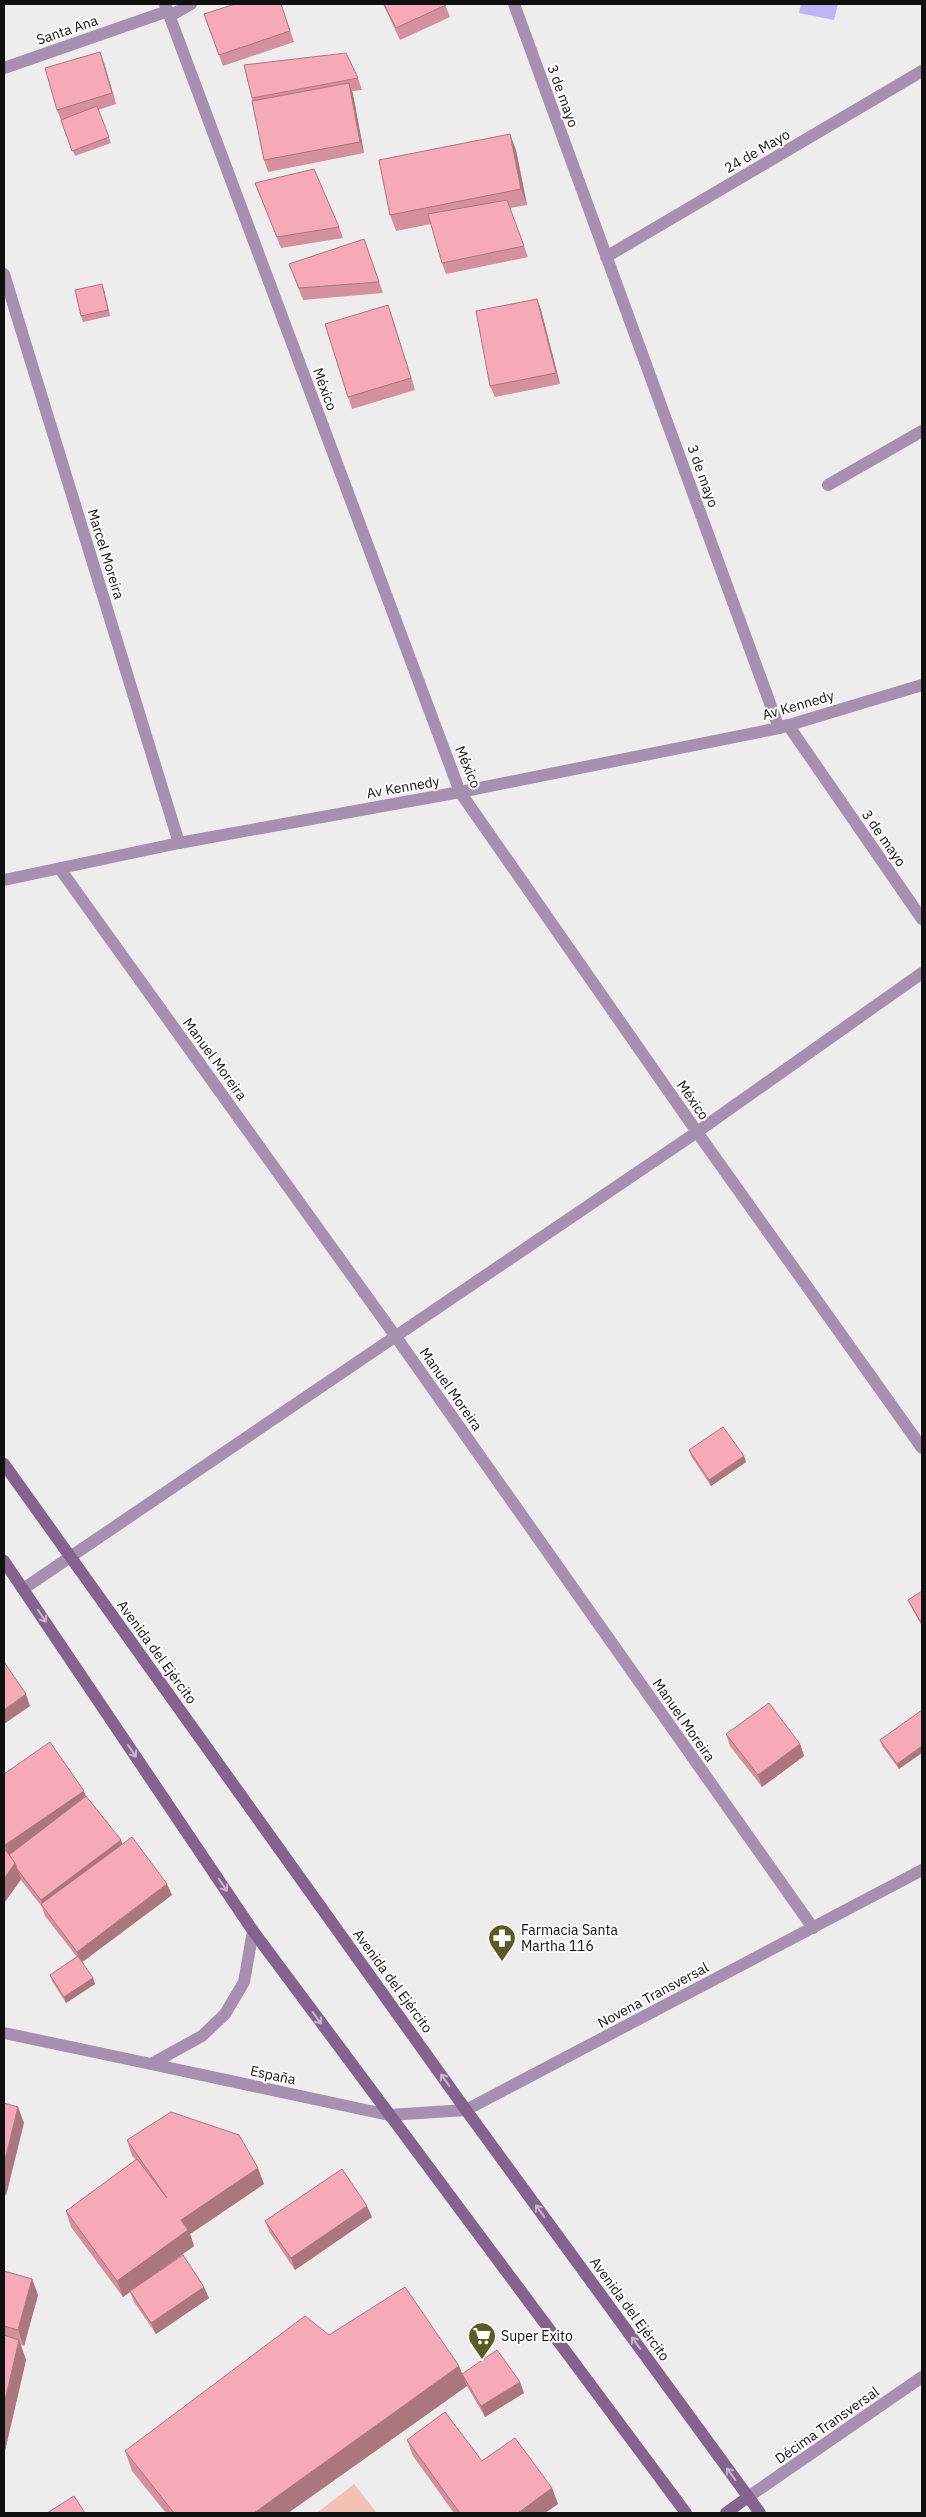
<svg xmlns="http://www.w3.org/2000/svg" width="926" height="2517" font-family="'IBM Plex Sans',sans-serif">
<style>
.green{fill:#f4c1b5}
.water{fill:#c1b3f5}
.lines{fill:none;stroke-linecap:round;stroke-linejoin:round}
.street{stroke:#a790af;stroke-width:12}
.secondary{stroke:#85638f;stroke-width:12}
.wall{fill:#d4919d}
.shaded-wall{fill:#ac767f}
.building{fill:#f6a9b6;stroke:#ac767f}
.oneway{stroke:#c7b6ca}
.labels{text-anchor:middle;dominant-baseline:central;stroke-width:4;stroke-linejoin:round;paint-order:stroke}
.street-label{font-size:14px;fill:#111011;stroke:#fdfafb}
.poi-label{font-size:14px;fill:#111011;stroke:#fdfafb;text-anchor:start}
</style>
<rect width="100%" height="100%" fill="#efecee"/>
<polygon class="green" points="354,2484 377,2513 317,2513"/>
<polygon class="water" points="801,4 838,4 834,20 799,13"/>
<g class="lines">
<g class="street">
<polyline points="165,4 460,792 697,1132 922,1448"/>
<polyline points="514,4 779,728 788,725 922,919"/>
<polyline points="4,68 168,11 170,16 191,4"/>
<polyline points="606,257 922,71"/>
<polyline points="4,274 179,843"/>
<polyline points="828,485 922,431"/>
<polyline points="60,869 396,1337 813,1928"/>
<polyline points="4,880 179,843 460,792 779,728 922,685"/>
<polyline points="23,1589 697,1132 922,973"/>
<polyline points="4,2033 151,2064 202,2036 225,2014 244,1982 253,1931"/>
<polyline points="151,2064 389,2115 466,2110 922,1870"/>
<polyline points="748,2497 922,2377"/>
</g>
<g class="secondary">
<polyline points="4,1464 466,2110 760,2513"/>
<polyline points="4,1561 253,1931 686,2513"/>
<polyline points="726,2513 748,2497"/>
</g>
</g>
<g class="wall">
<polygon points="281,4 294,42 223,66 204,14"/>
<polygon points="383,4 445,4 450,17 400,40"/>
<polygon points="104,63 116,104 98,110 111,143 75,156 57,110"/>
<polygon points="358,78 362,90 352,91 364,153 268,172 264,160 252,98"/>
<polygon points="516,150 527,205 510,208 528,257 446,274 442,263 431,224 396,231 390,215"/>
<polygon points="255,183 339,227 343,238 281,248"/>
<polygon points="364,239 383,293 303,300 289,264"/>
<polygon points="102,284 104,290 110,316 83,322 81,316"/>
<polygon points="537,299 541,310 560,384 495,397 490,386"/>
<polygon points="392,317 415,390 352,409 348,397"/>
<polygon points="689,1450 744,1456 746,1462 711,1486 691,1456"/>
<polygon points="922,1591 922,1626 910,1605 908,1600"/>
<polygon points="922,1710 899,1769 882,1746 880,1740"/>
<polygon points="726,1734 800,1744 804,1756 762,1787 730,1746"/>
<polygon points="4,1774 86,1796 122,1844 172,1895 82,1962 93,1978 95,1984 66,2003 52,1981 50,1975 77,1957 45,1916 42,1907 21,1880 4,1903"/>
<polygon points="127,2140 264,2184 190,2234 194,2246 158,2272 209,2298 156,2334 134,2302 130,2292 123,2297 71,2227 66,2211 136,2160 132,2156"/>
<polygon points="372,2217 295,2270 270,2233 265,2221"/>
<polygon points="4,2271 32,2279 38,2295 24,2346 21,2345 26,2360 4,2455"/>
<polygon points="329,2335 459,2366 462,2374 524,2393 485,2417 467,2386 288,2513 166,2513 132,2471 125,2451"/>
<polygon points="407,2440 482,2461 552,2488 558,2504 545,2513 454,2513 413,2456"/>
</g>
<g class="shaded-wall">
<polygon points="100,52 104,63 116,104 112,93"/>
<polygon points="349,83 353,94 364,153 360,142"/>
<polygon points="510,134 516,150 527,205 521,189"/>
<polygon points="102,284 104,290 110,316 108,310"/>
<polygon points="537,299 541,310 560,384 556,373"/>
<polygon points="388,305 392,317 415,390 411,378"/>
<polygon points="744,1456 746,1462 711,1486 709,1480"/>
<polygon points="26,1694 30,1706 4,1724 4,1710"/>
<polygon points="800,1744 804,1756 762,1787 758,1775"/>
<polygon points="922,1746 922,1753 899,1769 897,1764"/>
<polygon points="84,1791 88,1802 9,1856 5,1845"/>
<polygon points="121,1840 125,1851 44,1908 41,1900"/>
<polygon points="15,1863 21,1879 4,1903 4,1879"/>
<polygon points="167,1884 172,1895 81,1963 77,1952"/>
<polygon points="93,1978 95,1984 66,2003 64,1997"/>
<polygon points="18,2107 24,2123 6,2196 4,2191 4,2164"/>
<polygon points="258,2168 264,2184 190,2234 194,2246 123,2297 117,2281 181,2220"/>
<polygon points="367,2206 372,2217 295,2270 291,2258"/>
<polygon points="32,2279 38,2295 24,2346 18,2330"/>
<polygon points="204,2287 209,2298 156,2334 151,2323"/>
<polygon points="19,2340 26,2360 4,2455 4,2405"/>
<polygon points="459,2366 467,2386 288,2513 254,2513"/>
<polygon points="520,2382 524,2393 485,2417 481,2406"/>
<polygon points="552,2488 558,2504 545,2513 518,2513"/>
</g>
<g class="building">
<polygon points="235,4 281,4 290,31 219,55 204,14"/>
<polygon points="384,4 445,4 446,5 396,28"/>
<polygon points="100,52 112,93 57,110 45,68"/>
<polygon points="346,53 358,78 252,98 244,65"/>
<polygon points="349,83 360,142 264,160 252,101"/>
<polygon points="97,106 109,137 72,151 61,120"/>
<polygon points="510,134 521,189 390,215 379,160"/>
<polygon points="314,169 339,227 277,237 255,183"/>
<polygon points="507,200 524,246 442,263 428,214"/>
<polygon points="364,239 379,282 299,288 289,264"/>
<polygon points="102,284 108,310 81,316 75,290"/>
<polygon points="537,299 556,373 490,386 476,311"/>
<polygon points="388,305 411,378 348,397 325,324"/>
<polygon points="723,1427 744,1456 709,1480 689,1450"/>
<polygon points="922,1591 922,1624 908,1600"/>
<polygon points="4,1662 26,1694 4,1710"/>
<polygon points="769,1703 800,1744 758,1775 726,1734"/>
<polygon points="922,1710 922,1746 897,1764 880,1740"/>
<polygon points="50,1742 84,1791 5,1845 4,1844 4,1774"/>
<polygon points="86,1796 121,1840 41,1900 17,1869 15,1863 9,1855"/>
<polygon points="132,1837 167,1884 77,1952 41,1904"/>
<polygon points="4,1848 15,1863 4,1879"/>
<polygon points="78,1956 93,1978 64,1997 50,1975"/>
<polygon points="4,2103 18,2107 4,2164"/>
<polygon points="171,2112 239,2135 258,2168 181,2220 188,2230 117,2281 66,2211 137,2159 167,2198 127,2140"/>
<polygon points="342,2169 367,2206 291,2258 265,2221"/>
<polygon points="183,2255 204,2287 151,2323 130,2291"/>
<polygon points="4,2271 32,2279 18,2330 4,2326"/>
<polygon points="405,2287 459,2366 254,2513 174,2513 125,2451 305,2316 329,2335"/>
<polygon points="4,2335 19,2340 4,2405"/>
<polygon points="497,2350 520,2382 481,2406 462,2374"/>
<polygon points="445,2412 482,2461 515,2438 552,2488 518,2513 460,2513 407,2440"/>
<polygon points="74,2496 85,2513 47,2513"/>
</g>
<defs><path id="oneway-shaft" d="M-6 0H5M1.5-3L5.5 0L1.5 3" fill="none" stroke-width="1.6" stroke-linecap="round" stroke-linejoin="round" transform="scale(1.25)"/></defs>
<g class="oneway">
<use href="#oneway-shaft" transform="translate(42 1616) rotate(56)"/>
<use href="#oneway-shaft" transform="translate(132 1751) rotate(56)"/>
<use href="#oneway-shaft" transform="translate(223 1885) rotate(56)"/>
<use href="#oneway-shaft" transform="translate(317 2018) rotate(54)"/>
<use href="#oneway-shaft" transform="translate(445 2080) rotate(-126)"/>
<use href="#oneway-shaft" transform="translate(540 2211) rotate(-126)"/>
<use href="#oneway-shaft" transform="translate(636 2343) rotate(-126)"/>
<use href="#oneway-shaft" transform="translate(731 2474) rotate(-126)"/>
</g>
<defs>
<g id="pharmacy-pin" transform="scale(1.4375)"><path d="M0 17L-7.5 6A9.5 9.5 0 1 1 7.5 6Z" fill="#5c5a27" stroke="#fdfafb"/><path d="M-2-6h4v4h4v4h-4v4h-4v-4h-4v-4h4Z" fill="#fff"/></g>
<g id="supermarket-pin" transform="scale(1.4375)"><path d="M0 17L-7.5 6A9.5 9.5 0 1 1 7.5 6Z" fill="#5c5a27" stroke="#fdfafb"/><path d="M-6-5.5h2.5l.6 2H6L4.5 2H-2.5L-4.4-4H-6ZM-1.5 3.2a1.3 1.3 0 1 0 .1 0ZM3 3.2a1.3 1.3 0 1 0 .1 0Z" fill="#fff"/></g>
</defs>
<g fill-rule="evenodd">
<use href="#pharmacy-pin" x="502" y="1938"/>
<use href="#supermarket-pin" x="482" y="2336"/>
</g>
<g class="labels">
<g class="street-label">
<text transform="translate(67 30) rotate(-19)">Santa Ana</text>
<text transform="translate(563 96) rotate(70)">3 de mayo</text>
<text transform="translate(757 151) rotate(-30)">24 de Mayo</text>
<text transform="translate(325 389) rotate(70)">México</text>
<text transform="translate(703 476) rotate(70)">3 de mayo</text>
<text transform="translate(106 554) rotate(73)">Marcel Moreira</text>
<text transform="translate(798 705) rotate(-16)">Av Kennedy</text>
<text transform="translate(468 767) rotate(67)">México</text>
<text transform="translate(403 787) rotate(-10)">Av Kennedy</text>
<text transform="translate(884 838) rotate(55)">3 de mayo</text>
<text transform="translate(215 1059) rotate(54)">Manuel Moreira</text>
<text transform="translate(693 1100) rotate(55)">México</text>
<text transform="translate(451 1389) rotate(55)">Manuel Moreira</text>
<text transform="translate(157 1652) rotate(54)">Avenida del Ejército</text>
<text transform="translate(684 1720) rotate(55)">Manuel Moreira</text>
<text transform="translate(393 1981) rotate(54)">Avenida del Ejército</text>
<text transform="translate(653 1995) rotate(-28)">Novena Transversal</text>
<text transform="translate(273 2075) rotate(12)">España</text>
<text transform="translate(630 2309) rotate(54)">Avenida del Ejército</text>
<text transform="translate(827 2425) rotate(-35)">Décima Transversal</text>
</g>
<g class="poi-label">
<text x="521" y="1930">Farmacia Santa<tspan x="521" dy="16">Martha 116</tspan></text>
<text x="501" y="2336">Super Exito</text>
</g>
</g>
<rect width="926" height="2517" fill="none" stroke="#111011" stroke-width="10"/>
</svg>
